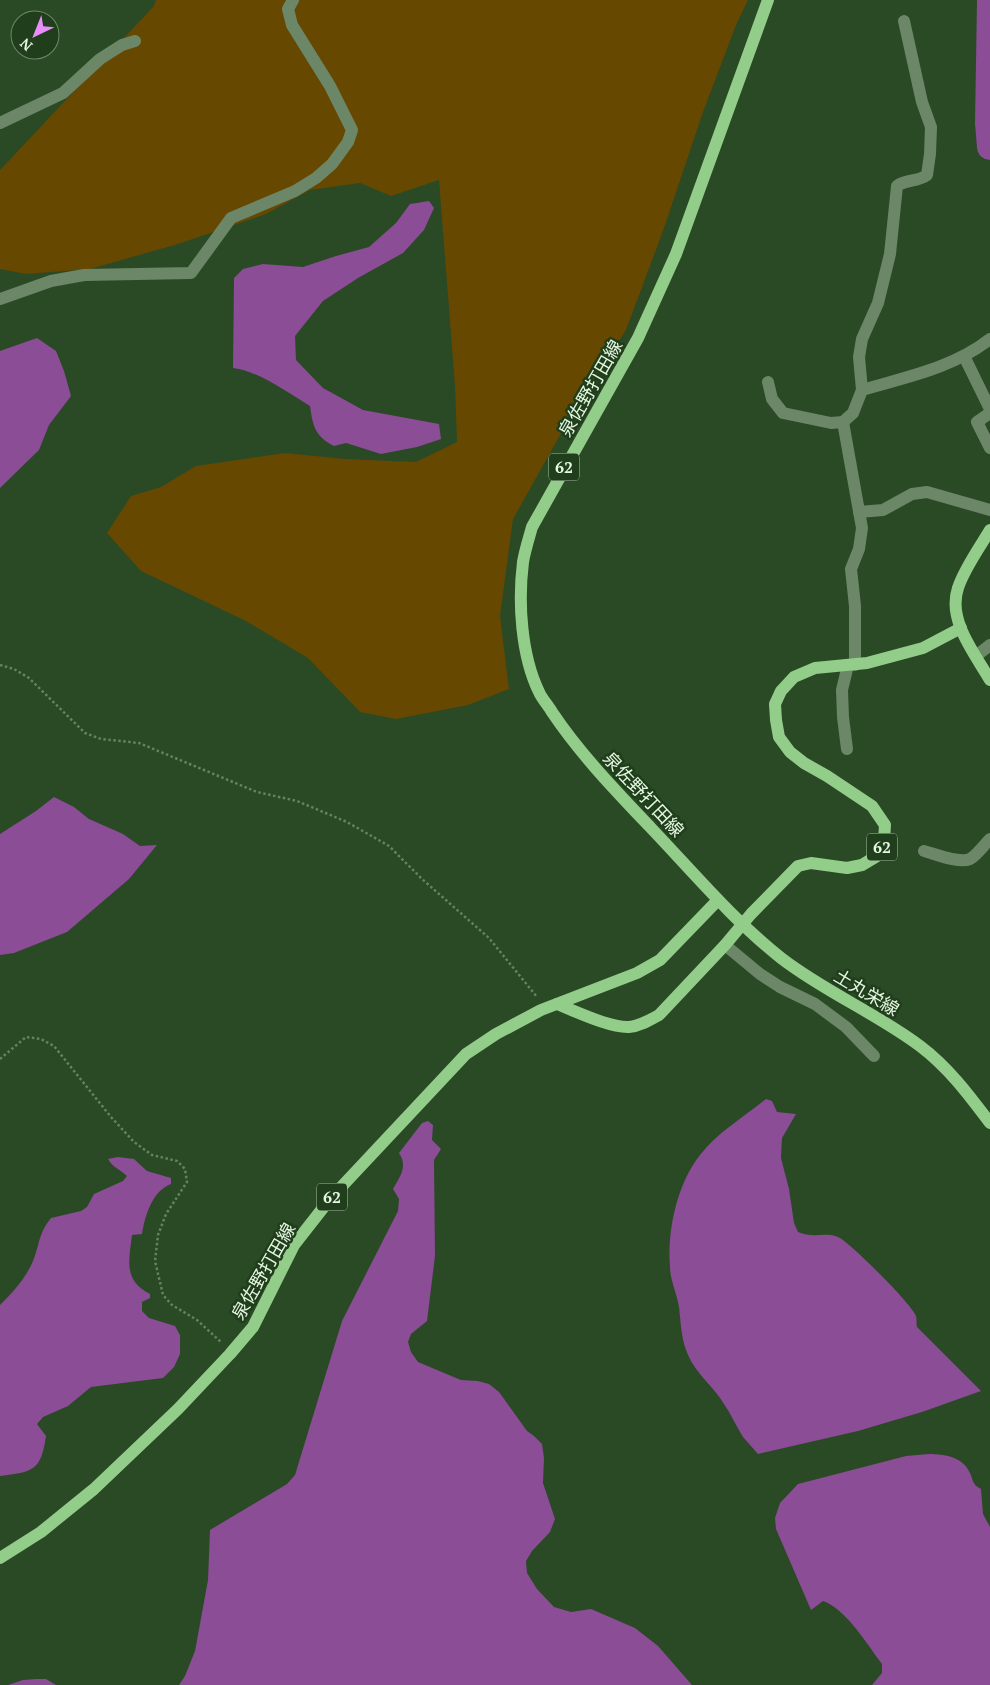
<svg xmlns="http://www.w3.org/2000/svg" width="990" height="1685" font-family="'PT Serif','Noto Sans JP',serif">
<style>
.green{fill:#664801}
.water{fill:#8a4d96}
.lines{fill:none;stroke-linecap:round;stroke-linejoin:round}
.river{stroke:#8a4d96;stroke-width:26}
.path{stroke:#678262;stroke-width:2.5;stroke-dasharray:2.5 2.5;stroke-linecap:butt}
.minor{stroke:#6b8767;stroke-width:12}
.major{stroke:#93cd8a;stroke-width:12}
.labels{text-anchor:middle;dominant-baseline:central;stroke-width:5;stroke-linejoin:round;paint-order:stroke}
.shield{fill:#203e1b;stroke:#a9c0a6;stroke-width:1}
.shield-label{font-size:16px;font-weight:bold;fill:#e4f7e1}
.street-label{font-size:18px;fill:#e4f7e1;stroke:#203e1b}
</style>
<rect width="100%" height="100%" fill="#2a4925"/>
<polygon class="green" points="156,0 748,0 736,25 703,112 663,231 626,330 568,421 513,519 500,616 509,689 468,705 396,719 360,712 308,658 246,621 141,571 107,533 131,496 161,487 196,466 285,453 345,459 416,462 457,442 455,386 439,180 391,196 360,183 310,190 266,214 178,244 90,269 26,274 0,269 0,170 154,6"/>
<g class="water">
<path d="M 429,201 L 434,208 L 424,230 L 403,253 L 358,278 L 323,301 L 295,336 L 296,360 L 323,388 L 363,410 L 439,424 L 441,439 L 417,447 L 381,454 L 346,443 L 334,446 C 315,436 313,427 310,406 C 286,392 261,372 233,368 L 234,278 L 243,269 L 263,264 L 303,267 L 336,256 L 369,247 L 396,223 L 410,204 Z"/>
<polygon points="37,338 56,351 64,371 71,396 49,425 39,450 0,488 0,351"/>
<polygon points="54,797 74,807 89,819 123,834 140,846 157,845 129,879 67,932 14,953 0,955 0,834 36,811"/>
<path d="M 766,1099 L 772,1101 L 777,1112 L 796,1114 L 782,1138 L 781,1158 L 789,1189 L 794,1223 L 798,1232 C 814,1239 826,1231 840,1238 C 852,1245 911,1303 916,1316 C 917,1319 916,1324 917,1327 L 981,1391 L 922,1412 L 858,1431 L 758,1454 C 753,1448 748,1443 743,1437 C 736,1426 731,1414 724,1404 C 714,1387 696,1374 688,1355 C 681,1339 681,1324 679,1307 C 677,1294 670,1280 670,1267 C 667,1231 677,1184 700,1155 C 717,1133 744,1117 766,1099 Z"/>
<path d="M 428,1121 L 433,1125 L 432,1140 L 441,1149 L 434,1160 L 435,1256 L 427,1321 L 411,1334 L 408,1342 L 411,1352 L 418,1362 L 461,1380 L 478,1381 L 489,1384 L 499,1392 L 527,1431 L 534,1436 L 542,1444 L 544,1458 L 543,1483 L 555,1519 L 550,1532 L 532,1551 L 526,1561 L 527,1573 L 537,1589 L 554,1607 L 571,1612 L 591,1609 L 635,1628 L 658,1646 L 692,1685 L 179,1685 L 185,1676 L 195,1651 L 208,1580 L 210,1530 L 287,1484 L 295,1475 L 342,1321 L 398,1211 L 399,1199 L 393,1189 C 400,1176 408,1167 399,1153 L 422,1123 Z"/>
<path d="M 118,1157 L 134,1159 L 147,1171 L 171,1178 L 171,1184 C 152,1191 145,1216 142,1234 L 132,1235 C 129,1261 123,1280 150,1294 L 150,1298 L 142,1302 L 142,1311 L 149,1318 L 175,1326 L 180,1335 L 180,1354 L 174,1367 L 163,1378 L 91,1387 L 68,1406 L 43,1417 L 37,1424 L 46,1436 C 41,1471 33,1472 0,1476 L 0,1305 C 13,1292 26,1278 33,1261 C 40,1244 38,1234 51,1218 L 81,1211 L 87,1207 L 94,1194 L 123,1181 L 127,1176 C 120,1169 113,1168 108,1159 Z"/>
<path d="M 929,1454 C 945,1454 963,1457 970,1473 C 974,1482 972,1484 981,1489 L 983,1514 L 990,1527 L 990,1685 L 872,1685 L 882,1673 L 882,1664 C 867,1644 846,1609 823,1601 L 811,1610 L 776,1529 L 775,1518 L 780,1503 L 798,1484 L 906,1456 Z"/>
<polygon points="36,1679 46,1679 56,1685 8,1685 23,1680"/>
</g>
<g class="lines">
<polyline class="river" points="990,0 988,123 990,147"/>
<g class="path">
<polyline points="0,665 14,669 29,678 85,733 101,739 139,743 257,792 297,801 347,822 389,846 422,879 489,938 537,997"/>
<polyline points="0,1059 26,1037 41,1039 54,1046 111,1117 134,1142 152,1155 177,1161 185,1169 187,1182 166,1214 158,1235 155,1261 163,1295 172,1305 197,1320 222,1343"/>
</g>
<g class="minor">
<polyline points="0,123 63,93 100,59 122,45 135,41"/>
<polyline points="0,299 51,281 84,275 191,273 231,218 295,191 316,178 332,164 348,142 352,130 330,86 292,25 288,9 293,0"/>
<polyline points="964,356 990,409"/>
<path d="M 768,382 L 772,399 L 783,413 L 831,423 L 843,422 L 853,413 L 862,390 L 859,357 L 862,339 L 878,303 L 890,254 L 897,186 C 906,179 918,182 927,175 L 930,154 L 931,127 L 922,102 L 904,21"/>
<path d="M 862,390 C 906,377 953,368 990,339"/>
<polyline points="990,413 977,422 990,448"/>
<polyline points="843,422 862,528 859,549 851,569 855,606 855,665"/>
<polyline points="859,512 883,510 912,494 927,492 990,510"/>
<polyline points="976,656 990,645"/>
<polyline points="847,749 843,717 842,690 848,665"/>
<path d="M 924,851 C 935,854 959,864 970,859 C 977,855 984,845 990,839"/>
<polyline points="725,945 760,974 780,987 815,1004 846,1027 874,1056"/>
</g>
<g class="major">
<path d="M 768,0 L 676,254 L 638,338 L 532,527 C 529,538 525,550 523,562 C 518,602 521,655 539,692 C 542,699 548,705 552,712 C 580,754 616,791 651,828 C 693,872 733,920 781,958 C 825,992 876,1013 920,1046 C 948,1067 969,1095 990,1123"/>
<path d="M 990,530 C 980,547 964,569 958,588 C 947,620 975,654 990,680"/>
<path d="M 557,1004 C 575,1011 610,1028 629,1027 C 640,1026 650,1020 659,1015 L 725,945 L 751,914 L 798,866 L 811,863 L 847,868 L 862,865 L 877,856 L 884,841 L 885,825 L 872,806 L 827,776 L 804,763 L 790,752 L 779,737 L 776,720 L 775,704 L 781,691 L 794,677 L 815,668 L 867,663 L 923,648 L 961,628"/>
<polyline points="0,1558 41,1532 94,1489 178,1409 230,1354 253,1327 294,1245 330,1199 466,1054 496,1034 541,1010 637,973 660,960 718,900"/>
</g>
</g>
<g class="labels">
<g class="shield">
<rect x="549" y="453.5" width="30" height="27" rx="4"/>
<rect x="867" y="833.5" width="30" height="27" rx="4"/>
<rect x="317" y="1183.5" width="30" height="27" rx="4"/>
</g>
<g class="shield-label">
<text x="564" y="467">62</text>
<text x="882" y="847">62</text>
<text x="332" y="1197">62</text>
</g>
<g class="street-label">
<text transform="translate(590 388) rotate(-60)">泉佐野打田線</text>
<text transform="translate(644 794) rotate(47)">泉佐野打田線</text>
<text transform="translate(867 992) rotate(31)">土丸栄線</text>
<text transform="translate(263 1271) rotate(-60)">泉佐野打田線</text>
</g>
</g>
<g transform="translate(35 35) rotate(223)"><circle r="24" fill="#203e1b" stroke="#6e886a"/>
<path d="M0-4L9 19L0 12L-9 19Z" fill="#ea8dfc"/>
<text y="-8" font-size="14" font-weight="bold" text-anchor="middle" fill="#e4f7e1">N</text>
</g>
</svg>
